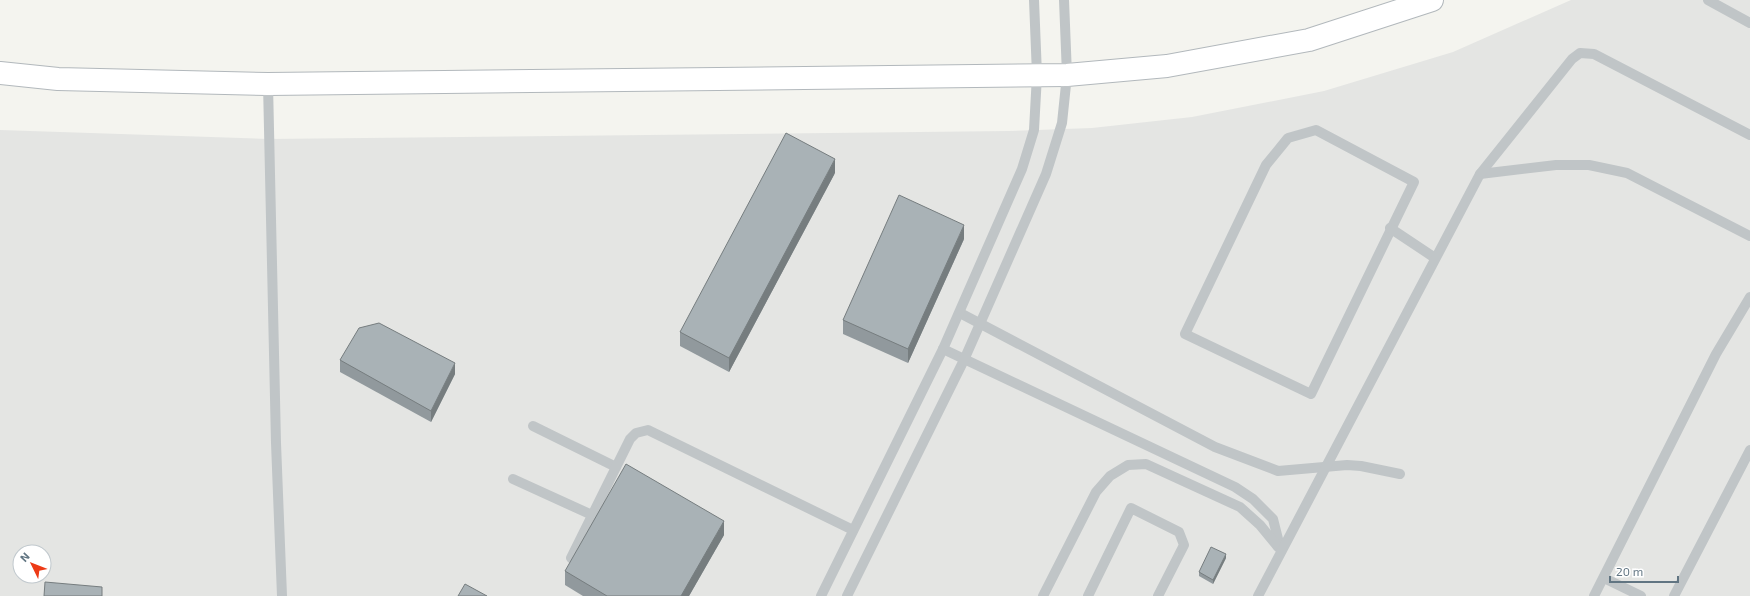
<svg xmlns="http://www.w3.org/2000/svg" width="1750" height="596" font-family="'Exo 2',sans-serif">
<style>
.built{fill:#e4e5e3;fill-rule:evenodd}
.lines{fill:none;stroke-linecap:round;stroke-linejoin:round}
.secondary-casing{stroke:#b2b8bc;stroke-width:24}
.service{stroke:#c0c5c7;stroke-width:10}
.secondary{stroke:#fff;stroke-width:22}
.wall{fill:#91999d}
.shaded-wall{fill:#767d7f}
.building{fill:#a9b2b6;stroke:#767d7f}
</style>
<rect width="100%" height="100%" fill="#f4f4ef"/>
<path class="built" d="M 1571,0 L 1750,0 L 1750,596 L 0,596 L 0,130 L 268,139 L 1009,131 L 1092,128 L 1192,117 L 1324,91 L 1453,52 ZM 20,552 L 44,552 L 44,576 L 20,576 Z"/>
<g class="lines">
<g class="secondary-casing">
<polyline id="secondary" points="0,73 58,79 268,84 1067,75 1167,66 1309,40 1432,0"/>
</g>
<g class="service">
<polyline points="1708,0 1750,23"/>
<polyline points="268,84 276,443 282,596"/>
<polygon points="1316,130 1414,182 1311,394 1185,334 1266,165 1288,138"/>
<polyline points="1480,174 1556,165 1589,165 1627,173 1750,236"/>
<polyline points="1390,228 1435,258"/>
<polyline points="960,313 1215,447 1278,471 1347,465 1361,466 1400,474"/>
<polyline points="943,349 1235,487 1253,499 1273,519 1281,551"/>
<polyline points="533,426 616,467"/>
<polyline points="513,479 592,515"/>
<polyline points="571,558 630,439 636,433 648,430 853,530"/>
<polyline points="1604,578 1641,596"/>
<polyline points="821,596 943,349 1022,169 1034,130 1037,75 1034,0"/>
<polyline points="847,596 964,360 1046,174 1062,123 1067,75 1064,0"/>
<polyline points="1043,596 1096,492 1110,476 1128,465 1146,464 1240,507 1260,525 1278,547"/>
<polyline points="1088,596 1131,508 1179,532 1184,545 1158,596"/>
<polyline points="1258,596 1480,174 1572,59 1580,53 1594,54 1750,135"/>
<polyline points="1594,596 1716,354 1750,297"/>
<polyline points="1674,596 1750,450"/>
</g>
<use href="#secondary" class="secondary"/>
</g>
<g class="wall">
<polygon points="835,173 729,372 680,346 680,332"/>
<polygon points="964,239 908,363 843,334 843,320"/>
<polygon points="340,360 455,374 431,422 340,372"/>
<polygon points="724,535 689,596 583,596 565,585 565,571"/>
<polygon points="1226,558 1213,584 1199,576 1199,572"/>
</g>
<g class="shaded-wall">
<polygon points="835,159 835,173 729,372 729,358"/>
<polygon points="964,225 964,239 908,363 908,349"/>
<polygon points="455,363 455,374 431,422 431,411"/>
<polygon points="724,521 724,535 689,596 681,596"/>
<polygon points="1226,554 1226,558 1213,584 1213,580"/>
</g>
<g class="building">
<polygon points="786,133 835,159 729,358 680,332"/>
<polygon points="899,195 964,225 908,349 843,320"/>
<polygon points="379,323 455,363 431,411 340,360 359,328"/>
<polygon points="626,464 724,521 681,596 607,596 565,571"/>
<polygon points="1211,547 1226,554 1213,580 1199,572"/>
<polygon points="45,582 102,587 102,596 44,596"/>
<polygon points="465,584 487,596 458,596"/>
</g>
<g transform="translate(32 564) rotate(313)"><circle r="19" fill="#ffffff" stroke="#c0c8cd"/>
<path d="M0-3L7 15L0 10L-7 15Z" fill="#ed3a16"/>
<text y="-6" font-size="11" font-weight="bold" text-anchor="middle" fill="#617582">N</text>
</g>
<path d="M1610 576v6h68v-6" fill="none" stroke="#617582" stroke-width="2"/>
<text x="1616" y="576" font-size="12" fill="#617582" stroke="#ffffff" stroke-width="3" paint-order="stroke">20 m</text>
</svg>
